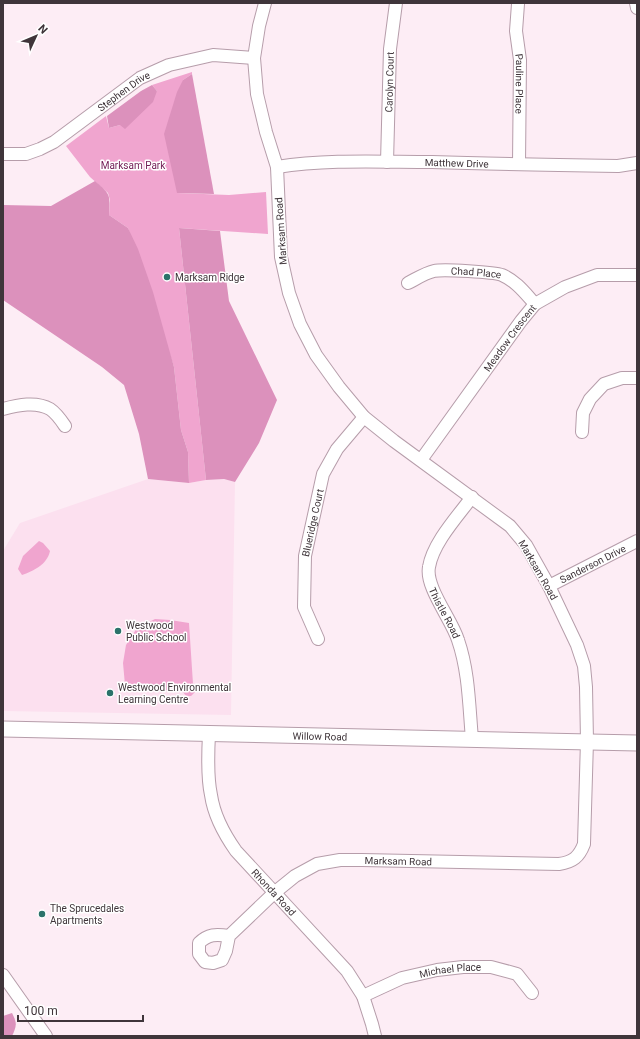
<svg xmlns="http://www.w3.org/2000/svg" width="640" height="1039" font-family="Roboto,sans-serif">
<style>
.built{fill:#fce0ef}
.green{fill:#f0a5cf}
.forest{fill:#dc91bc}
.lines{fill:none;stroke-linecap:round;stroke-linejoin:round}
.minor-casing{stroke:#b69daa;stroke-width:14}
.major-casing{stroke:#b69daa;stroke-width:17}
.minor{stroke:#fff;stroke-width:12}
.major{stroke:#fff;stroke-width:15}
.poi-dot{fill:#2b726a;stroke:#fff;stroke-width:1.5}
.labels{text-anchor:middle;dominant-baseline:central;stroke-width:3;stroke-linejoin:round;paint-order:stroke}
.street-label{font-size:10px;fill:#3f353a;stroke:#fff}
.park-label{font-size:10px;fill:#701a53;stroke:#fff}
.poi-label{font-size:10px;fill:#3f353a;stroke:#fff;text-anchor:start}
</style>
<rect width="100%" height="100%" fill="#fdedf5"/>
<polygon class="built" points="148,479 189,483 206,480 224,479 235,482 231,715 3,711 3,551 20,523"/>
<g class="green">
<polygon points="192,72 192,74 183,80 177,193 229,195 266,192 268,234 179,228 206,480 189,483 188,452 181,430 174,367 128,228 109,215 110,200 108,193 90,177 66,146 106,116 109,128 120,125 157,91 152,85"/>
<path d="M 39,541 L 43,543 L 50,551 C 47,565 33,571 22,575 L 18,569 L 23,556 Z"/>
<polygon points="155,619 170,620 189,623 193,684 197,686 196,691 191,696 186,696 183,692 125,685 123,663 126,645 137,628"/>
</g>
<g class="forest">
<polygon points="192,74 214,194 177,193 164,134 177,92 183,80"/>
<polygon points="152,85 157,91 153,102 125,129 120,125 109,128 107,116 141,91"/>
<path d="M 95,181 C 111,195 110,194 109,215 L 128,228 L 138,249 L 153,292 L 174,367 L 181,430 L 188,452 L 189,483 L 148,479 L 139,434 L 124,385 L 102,367 L 3,300 L 3,205 L 51,206 Z"/>
<polygon points="179,228 220,231 229,301 277,400 259,443 235,482 224,479 206,480"/>
<path d="M 12,1013 C 17,1023 17,1025 12,1036 L 3,1036 L 3,1016 Z"/>
</g>
<g class="lines">
<g class="minor-casing">
<g id="minor">
<polyline points="636,3 637,8"/>
<path id="s1" d="M 518,4 L 516,31 L 520,60 L 519,164"/>
<path id="s2" d="M 3,154 L 26,154 L 40,149 L 54,142 L 140,78 L 169,65 L 213,55 L 254,58"/>
<path id="s3" d="M 387,162 L 390,49 L 396,3"/>
<path id="s4" d="M 277,167 C 328,159 381,162 432,162 C 494,164 556,165 618,166 L 637,163"/>
<path id="s5" d="M 408,283 C 416,279 425,273 434,271 C 443,269 494,272 502,275 C 516,281 525,293 535,304"/>
<path d="M 3,409 C 18,405 36,401 50,409 C 56,413 61,420 65,426"/>
<polyline points="582,432 583,413 590,399 604,384 622,378 637,378"/>
<path id="s6" d="M 421,460 L 521,321 L 535,304 L 565,287 L 597,275 L 637,275"/>
<path id="s7" d="M 472,497 C 457,517 433,543 429,567 C 425,587 452,620 458,640 C 469,672 469,706 472,739"/>
<path id="s8" d="M 549,586 L 637,541"/>
<path id="s9" d="M 318,639 L 304,607 L 305,556 L 323,474 L 337,449 L 364,417"/>
<path id="s10" d="M 209,734 C 208,753 207,777 211,795 C 214,816 224,834 236,851 L 347,971 L 363,996 L 372,1024 L 375,1036"/>
<path id="s11" d="M 229,936 C 216,934 208,934 199,943 L 199,954 L 205,962 L 213,963 L 222,960 L 226,951 L 229,936 L 274,893 L 295,876 L 317,864 L 340,860 L 362,860 L 559,864 C 573,862 579,857 584,844 L 587,741 L 586,687 L 584,666 L 577,645 L 549,586 L 526,545 L 510,526 L 394,441 L 364,417 L 339,387 L 316,355 L 300,324 L 289,293 L 281,257 L 277,167 L 266,132 L 257,94 L 254,58 L 259,26 L 265,3"/>
<polyline points="3,975 46,1036"/>
<path id="s12" d="M 363,996 L 402,978 L 437,970 L 463,967 L 491,967 L 517,974 L 532,993"/>
</g>
</g>
<g class="major-casing">
<g id="major">
<path id="s13" d="M 3,729 L 637,743"/>
</g>
</g>
<use href="#minor" class="minor"/>
<use href="#major" class="major"/>
</g>
<g class="poi-dot">
<circle cx="167" cy="277" r="4"/>
<circle cx="118" cy="631" r="4"/>
<circle cx="110" cy="693" r="4"/>
<circle cx="42" cy="914" r="4"/>
</g>
<g class="labels">
<g class="street-label">
<text stroke="none"><textPath href="#s3" startOffset="80">Carolyn Court</textPath></text>
<text stroke="none"><textPath href="#s1" startOffset="80">Pauline Place</textPath></text>
<text stroke="none"><textPath href="#s2" startOffset="140">Stephen Drive</textPath></text>
<text stroke="none"><textPath href="#s4" startOffset="180">Matthew Drive</textPath></text>
<text transform="translate(281 231) rotate(-94)">Marksam Road</text>
<text stroke="none"><textPath href="#s5" startOffset="71">Chad Place</textPath></text>
<text stroke="none"><textPath href="#s6" startOffset="151">Meadow Crescent</textPath></text>
<text stroke="none"><textPath href="#s9" startOffset="120">Blueridge Court</textPath></text>
<text stroke="none"><textPath href="#s8" startOffset="49">Sanderson Drive</textPath></text>
<text transform="translate(538 570) rotate(60)">Marksam Road</text>
<text stroke="none"><textPath href="#s7" startOffset="132">Thistle Road</textPath></text>
<text stroke="none"><textPath href="#s13" startOffset="317">Willow Road</textPath></text>
<text stroke="none"><textPath href="#s11" startOffset="292">Marksam Road</textPath></text>
<text stroke="none"><textPath href="#s10" startOffset="179">Rhonda Road</textPath></text>
<text stroke="none"><textPath href="#s12" startOffset="92">Michael Place</textPath></text>
</g>
<g class="park-label">
<text x="133" y="165">Marksam Park</text>
</g>
<g class="poi-label">
<text x="175" y="277">Marksam Ridge</text>
<text x="126" y="625">Westwood<tspan x="126" dy="12">Public School</tspan></text>
<text x="118" y="687">Westwood Environmental<tspan x="118" dy="12">Learning Centre</tspan></text>
<text x="50" y="908">The Sprucedales<tspan x="50" dy="12">Apartments</tspan></text>
</g>
</g>
<rect width="640" height="1039" fill="none" stroke="#3f353a" stroke-width="8"/>
<g transform="translate(36 36) rotate(46)" stroke="#ffffff" stroke-width="3" paint-order="stroke">
<path d="M0-3L7 15L0 10L-7 15Z" fill="#3f353a"/>
<text y="-6" font-size="11" font-weight="bold" text-anchor="middle" fill="#3f353a">N</text>
</g>
<path d="M18 1015v6h125v-6" fill="none" stroke="#3f353a" stroke-width="2"/>
<text x="24" y="1015" font-size="12" fill="#3f353a" stroke="#ffffff" stroke-width="3" paint-order="stroke">100 m</text>
</svg>
